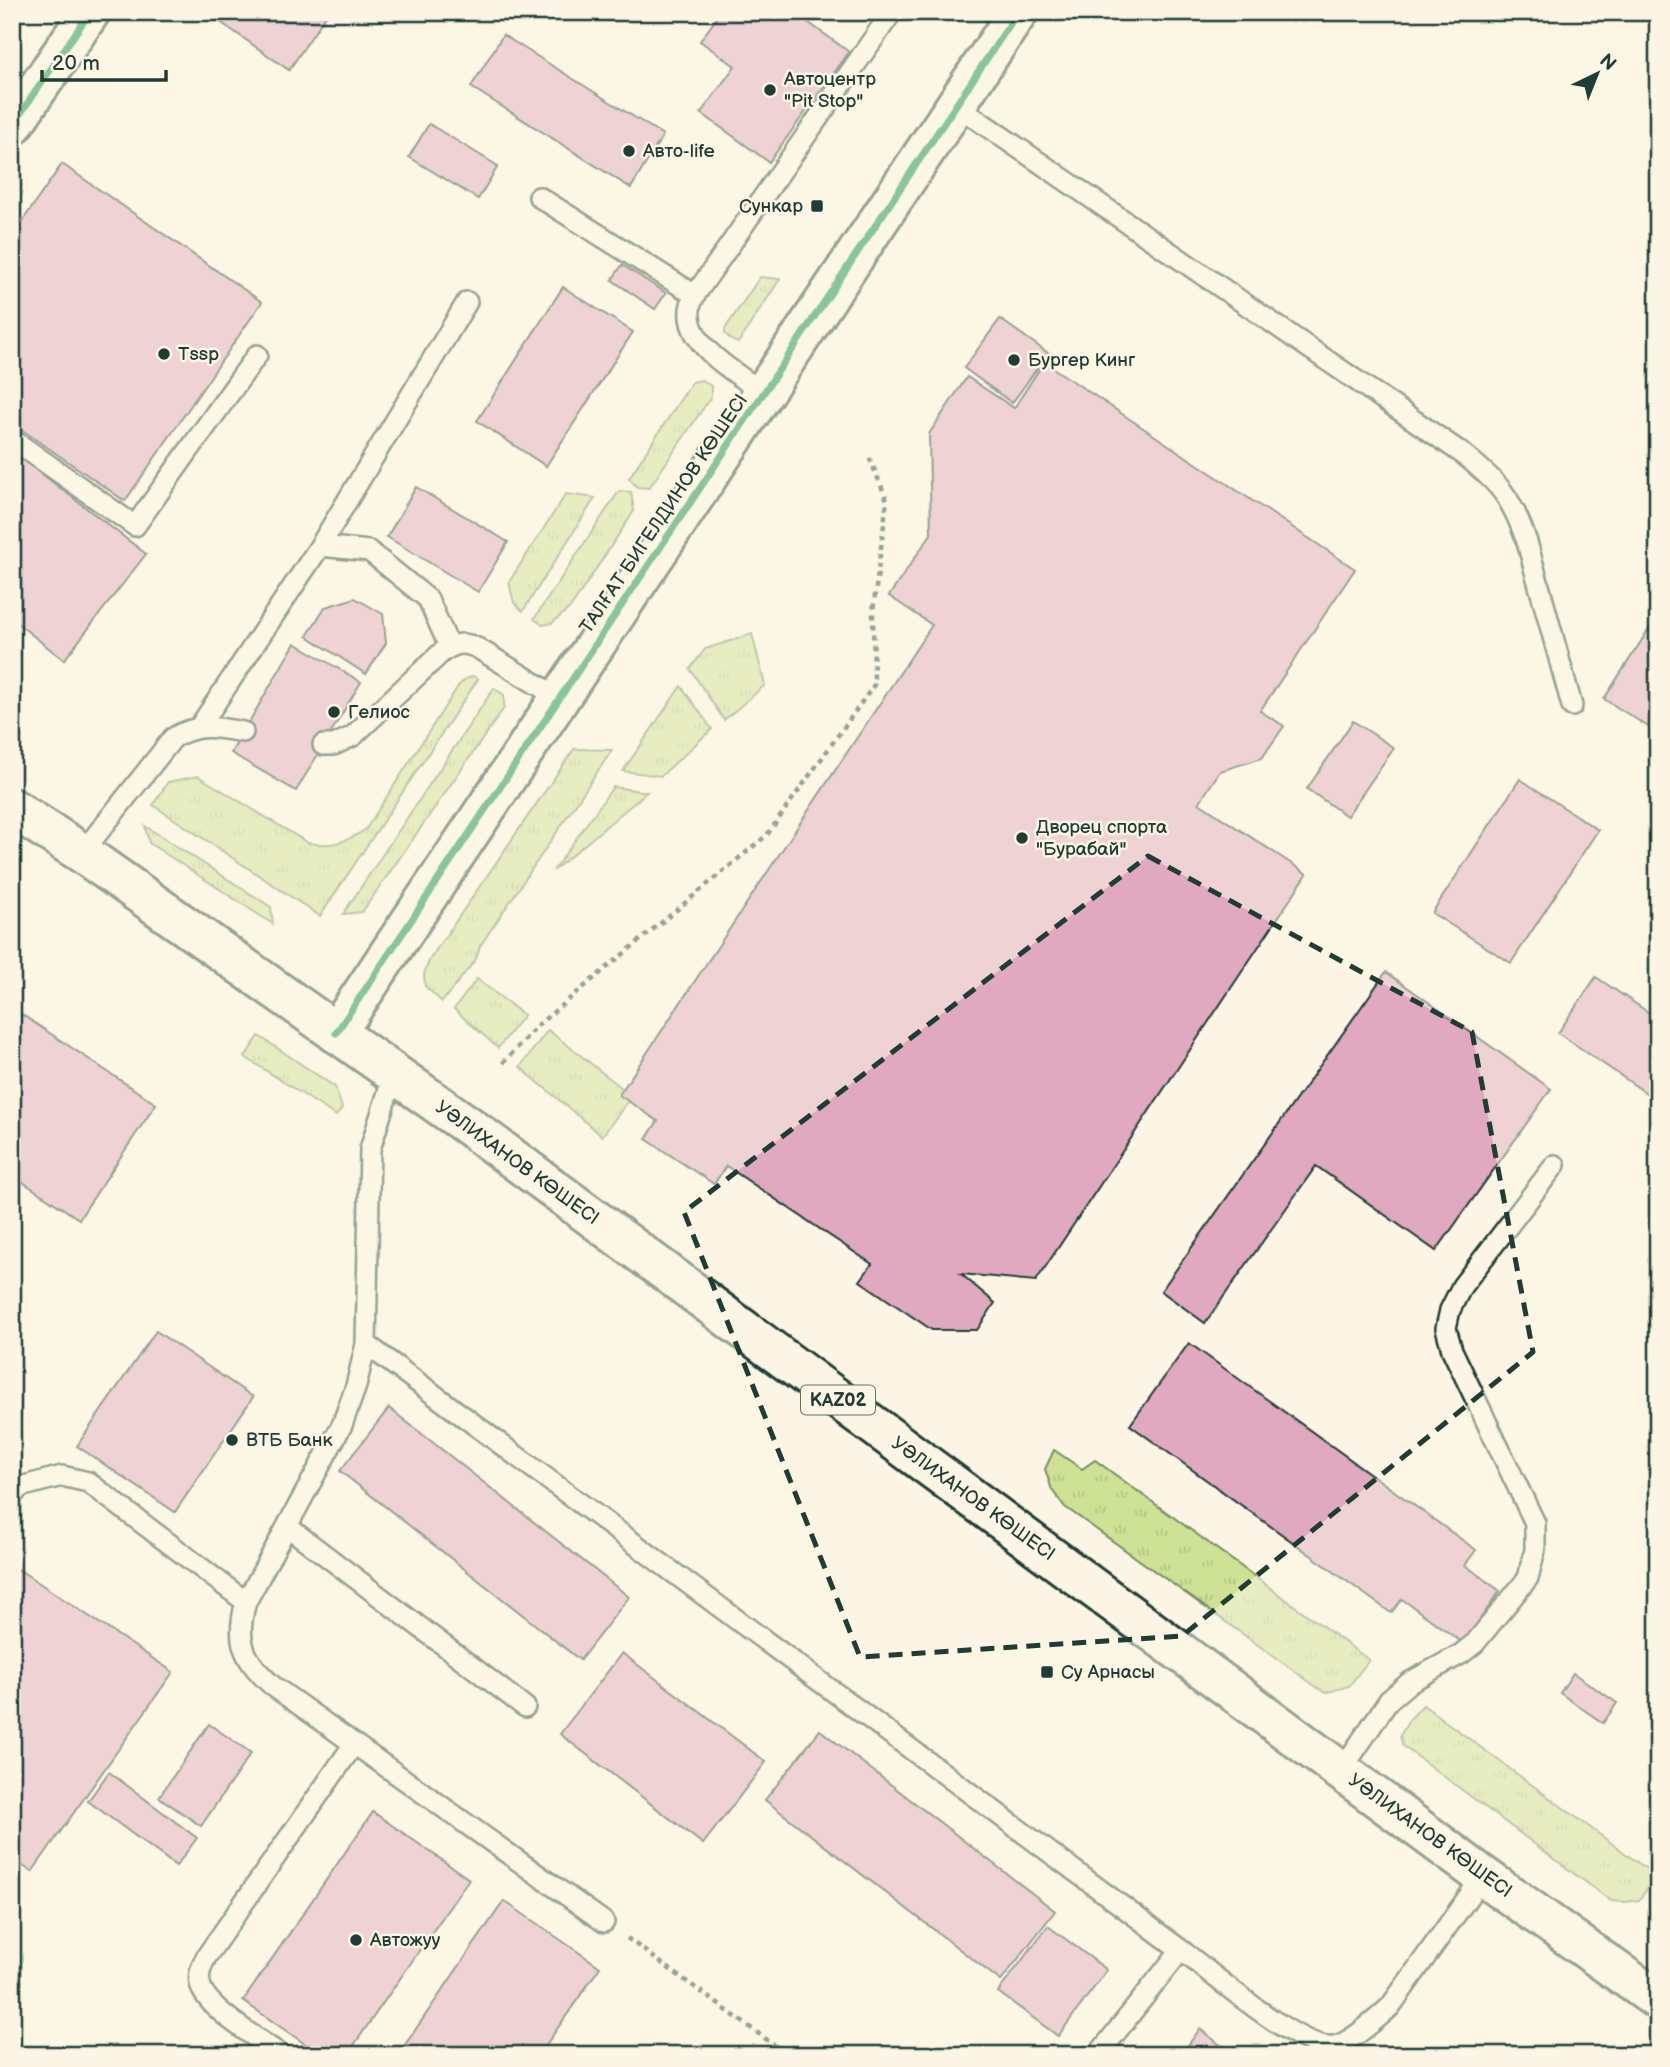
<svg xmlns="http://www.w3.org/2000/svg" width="1670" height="2067" font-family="'Balsamiq Sans',sans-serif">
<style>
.grass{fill:url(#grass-tufts);stroke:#768f64;stroke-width:2}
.building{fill:#e0a9bf;stroke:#1f3d34;stroke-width:2}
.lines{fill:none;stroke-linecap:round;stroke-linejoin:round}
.lane-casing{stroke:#1f3d34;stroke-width:24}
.street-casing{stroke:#1f3d34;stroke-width:44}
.secondary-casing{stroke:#1f3d34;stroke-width:44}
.highway-casing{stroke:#1f3d34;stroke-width:44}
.path{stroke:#1f3d34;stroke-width:4.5;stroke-dasharray:5 5;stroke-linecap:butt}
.lane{stroke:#fcf5e5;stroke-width:19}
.street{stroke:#fcf5e5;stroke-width:38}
.secondary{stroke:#fcf5e5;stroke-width:38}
.highway{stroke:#fcf5e5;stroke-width:38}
.cycleway-casing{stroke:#fcf5e5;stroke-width:11}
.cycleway{stroke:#00873e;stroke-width:7}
.marked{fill:none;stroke:#1f3d34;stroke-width:5;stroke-dasharray:14 9;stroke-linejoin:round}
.poi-dot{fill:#1f3d34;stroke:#fcf5e5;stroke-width:2.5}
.labels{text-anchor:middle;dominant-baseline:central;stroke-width:5;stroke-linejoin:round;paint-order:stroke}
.shield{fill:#fcf5e5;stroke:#617469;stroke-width:2}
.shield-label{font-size:18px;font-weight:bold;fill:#1f3d34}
.poi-label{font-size:19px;fill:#1f3d34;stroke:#fcf5e5;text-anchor:start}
.street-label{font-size:19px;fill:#1f3d34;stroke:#fcf5e5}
</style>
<defs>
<pattern id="grass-tufts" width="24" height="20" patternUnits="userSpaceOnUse" patternTransform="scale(1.75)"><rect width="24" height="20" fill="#cee195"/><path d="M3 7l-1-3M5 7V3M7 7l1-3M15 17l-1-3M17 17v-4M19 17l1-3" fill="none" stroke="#b0c281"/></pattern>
</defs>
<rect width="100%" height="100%" fill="#fcf5e5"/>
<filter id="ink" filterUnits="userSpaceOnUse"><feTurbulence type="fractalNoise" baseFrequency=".0143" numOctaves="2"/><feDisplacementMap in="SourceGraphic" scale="14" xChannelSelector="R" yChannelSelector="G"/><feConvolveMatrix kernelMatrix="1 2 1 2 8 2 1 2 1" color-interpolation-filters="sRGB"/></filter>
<g filter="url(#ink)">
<g class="grass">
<polygon points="760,277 780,279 738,343 733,341 725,334 725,329"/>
<polygon points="702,380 711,386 711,397 649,488 637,487 629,478 692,382"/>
<polygon points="619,491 631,492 634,511 571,607 552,623 543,625 534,619"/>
<polygon points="566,494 595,498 523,611 514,603 509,582"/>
<polygon points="752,634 765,685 724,720 690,669 705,649"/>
<path d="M 473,676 L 478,679 L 320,916 L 153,805 L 168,782 L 198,776 L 308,843 C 332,847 347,842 366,829 L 459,685 L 466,679 Z"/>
<polygon points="681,686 712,729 661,776 623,771"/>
<polygon points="494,688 504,695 504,708 362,912 343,914"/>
<polygon points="574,749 612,750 480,946 476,959 442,1002 425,986 424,974 430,959"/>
<polygon points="613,787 647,792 553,871"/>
<polygon points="145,826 271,907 273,924 149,843"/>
<polygon points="477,979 524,1015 498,1048 454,1009"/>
<polygon points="548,1030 632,1096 602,1136 520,1067"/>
<polygon points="259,1036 335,1087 342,1108 336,1116 245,1057"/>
<polygon points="1054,1450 1082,1469 1095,1460 1369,1660 1349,1686 1325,1693 1065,1507 1052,1490 1045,1469"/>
<polygon points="1423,1705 1656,1876 1639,1900 1625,1902 1611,1901 1403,1746 1400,1736 1409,1720"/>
</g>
<g class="building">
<polygon points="206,12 328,12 289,70"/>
<polygon points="721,12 794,12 849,52 769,162 701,113 735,66 700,41"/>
<polygon points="503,35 663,135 631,188 471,87"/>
<polygon points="429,124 498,166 478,199 409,157"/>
<polygon points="62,164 262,302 125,501 12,423 12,236"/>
<polygon points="622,265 666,293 655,309 612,280"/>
<polygon points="563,287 633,332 546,466 477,421"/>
<polygon points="1000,319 1048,353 1012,403 964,368"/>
<polygon points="1044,362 1355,569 1260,711 1284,726 1262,758 1220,771 1199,803 1307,874 1036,1281 961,1274 995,1303 977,1330 932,1330 860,1281 872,1264 726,1166 714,1184 646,1139 658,1121 619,1095 932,625 889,596 931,534 929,434 967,377 1014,408"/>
<polygon points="12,451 146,554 64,660 12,619"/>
<polygon points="416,487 508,542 478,592 387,537"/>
<polygon points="355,598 383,614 386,643 366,674 307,636 325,607"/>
<polygon points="1658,615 1658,733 1604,699"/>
<polygon points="295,643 361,682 296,791 231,753"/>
<polygon points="1353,721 1394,748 1347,816 1307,789"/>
<polygon points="1520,779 1598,830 1511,963 1432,913"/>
<polygon points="1386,972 1551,1089 1436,1251 1316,1166 1205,1323 1161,1291"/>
<polygon points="1596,977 1658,1019 1658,1101 1558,1033"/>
<polygon points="12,1008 156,1104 79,1219 12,1175"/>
<polygon points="156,1331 253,1397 175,1512 77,1446"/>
<polygon points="1189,1343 1476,1550 1465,1565 1500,1591 1463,1643 1402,1599 1391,1613 1130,1425"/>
<polygon points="389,1408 629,1597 580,1660 340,1471"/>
<polygon points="18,1569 173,1672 32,1872 12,1859 12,1577"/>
<polygon points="622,1653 766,1762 703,1844 560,1734"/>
<polygon points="1573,1673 1617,1703 1603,1723 1560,1693"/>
<polygon points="209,1724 251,1753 201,1826 159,1797"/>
<polygon points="820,1730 1055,1911 1001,1981 765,1800"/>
<polygon points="109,1772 197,1838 176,1866 88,1801"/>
<polygon points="373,1812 469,1879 347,2055 321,2055 243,2001"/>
<polygon points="504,1901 600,1967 539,2055 398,2055"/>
<polygon points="1048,1926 1107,1970 1058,2036 998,1992"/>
<polygon points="1200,2029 1233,2055 1181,2055"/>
</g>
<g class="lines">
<g class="lane-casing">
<g id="lane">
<path d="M 956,105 L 1463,454 C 1500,484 1511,496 1527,542 L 1572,706"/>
<polyline points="539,197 695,295"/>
<path d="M 764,393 C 739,375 686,346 690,310 C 690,305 693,299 695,295 L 892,12"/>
<polyline points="12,439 135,526 257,355"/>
<polyline points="320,546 369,551 428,599 449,646"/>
<polyline points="200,726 320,546 467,302"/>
<path d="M 323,745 L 334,745 L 353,736 L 441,653 C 454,643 464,641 479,649 L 559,698"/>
<path d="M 82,853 L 173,738 C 197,723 216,727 243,732"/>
<path d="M 394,1073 L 370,1149 L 366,1344 L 356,1386 L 342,1425 L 246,1602 C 235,1640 243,1660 273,1686 L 604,1922"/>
<polyline points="366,1344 1181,1950"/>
<polyline points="12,1496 20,1487 62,1476 88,1482 246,1602"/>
<polyline points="288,1527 525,1707"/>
<polyline points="1341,1771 1389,1700 1410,1682 1461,1654 1475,1643 1528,1578 1535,1550 1535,1523 1452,1350 1446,1328 1450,1310 1462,1286 1555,1165"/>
<path d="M 281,2055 C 261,2040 204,2008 200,1983 C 198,1973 202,1966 206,1957 L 354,1744"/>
<path d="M 1098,2055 L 1181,1950 C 1211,1972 1298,2050 1333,2046 C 1348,2045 1379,2017 1390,2007 L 1483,1876"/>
</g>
</g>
<g class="street-casing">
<polyline id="street" points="12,126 90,12"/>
</g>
<g class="secondary-casing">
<polyline id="secondary" points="336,1033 1018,12"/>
</g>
<g class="highway-casing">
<polyline id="highway" points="12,808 82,853 470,1127 1483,1876 1658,2000"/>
</g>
<g class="path">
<polyline points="503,1063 539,1024 767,835 874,685 873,611 887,500 869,457"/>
<polyline points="627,1938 788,2055"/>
</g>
<use href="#lane" class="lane"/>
<use href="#street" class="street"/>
<use href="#secondary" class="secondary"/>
<use href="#highway" class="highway"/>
<g class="cycleway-casing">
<g id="cycleway">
<polyline points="12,126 90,12"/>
<polyline points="336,1033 1018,12"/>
</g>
</g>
<use href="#cycleway" class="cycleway"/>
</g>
</g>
<path d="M0 0H1670V2067H0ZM 1148,856 L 1472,1032 L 1533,1352 L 1182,1636 L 860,1657 L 684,1212 Z" fill="#fcf5e5" fill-opacity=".55" fill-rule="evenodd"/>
<path class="marked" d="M 1148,856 L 1472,1032 L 1533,1352 L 1182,1636 L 860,1657 L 684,1212 Z"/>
<g class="poi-dot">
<circle cx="770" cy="90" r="7"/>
<circle cx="629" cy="151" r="7"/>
<rect x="810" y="199" width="14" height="14" rx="3.5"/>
<circle cx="164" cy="354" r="7"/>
<circle cx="1014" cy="360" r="7"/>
<circle cx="334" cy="712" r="7"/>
<circle cx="1022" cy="838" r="7"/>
<circle cx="232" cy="1440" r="7"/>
<rect x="1040" y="1665" width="14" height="14" rx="3.5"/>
<circle cx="356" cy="1940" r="7"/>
</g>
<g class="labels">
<rect class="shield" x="801" y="1385.5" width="74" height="29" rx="5"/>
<g class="shield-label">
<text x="838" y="1400">KАZ02</text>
</g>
<g class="poi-label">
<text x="784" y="79">Автоцентр<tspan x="784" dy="22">"Pit Stop"</tspan></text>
<text x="643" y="151">Авто-life</text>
<text x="803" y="206" text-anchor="end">Сункар</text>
<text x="178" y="354">Tssp</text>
<text x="1028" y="360">Бургер Кинг</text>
<text x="348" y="712">Гелиос</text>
<text x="1036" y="827">Дворец спорта<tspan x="1036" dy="22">"Бурабай"</tspan></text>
<text x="246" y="1440">ВТБ Банк</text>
<text x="1061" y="1672">Су Арнасы</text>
<text x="370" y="1940">Автожуу</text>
</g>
<g class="street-label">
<text transform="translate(664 514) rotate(-56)">ТАЛҒАТ БИГЕЛДИНОВ КӨШЕСІ</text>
<text transform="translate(517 1163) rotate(36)">УӘЛИХАНОВ КӨШЕСІ</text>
<text transform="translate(973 1499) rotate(36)">УӘЛИХАНОВ КӨШЕСІ</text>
<text transform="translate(1430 1836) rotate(36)">УӘЛИХАНОВ КӨШЕСІ</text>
</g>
</g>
<rect width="1670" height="2067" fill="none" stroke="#fcf5e5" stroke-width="42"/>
<rect x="21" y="21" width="1628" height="2025" fill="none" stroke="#1f3d34" stroke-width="2.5" filter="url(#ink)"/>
<g transform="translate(1597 74) rotate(43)" stroke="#fcf5e5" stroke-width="5" paint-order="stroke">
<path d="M0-5L12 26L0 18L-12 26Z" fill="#1f3d34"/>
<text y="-10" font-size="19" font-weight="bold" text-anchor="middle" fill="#1f3d34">N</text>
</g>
<path d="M42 70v10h124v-10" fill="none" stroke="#1f3d34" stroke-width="3.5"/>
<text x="52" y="70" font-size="21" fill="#1f3d34" stroke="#fcf5e5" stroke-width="5" paint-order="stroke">20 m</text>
</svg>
